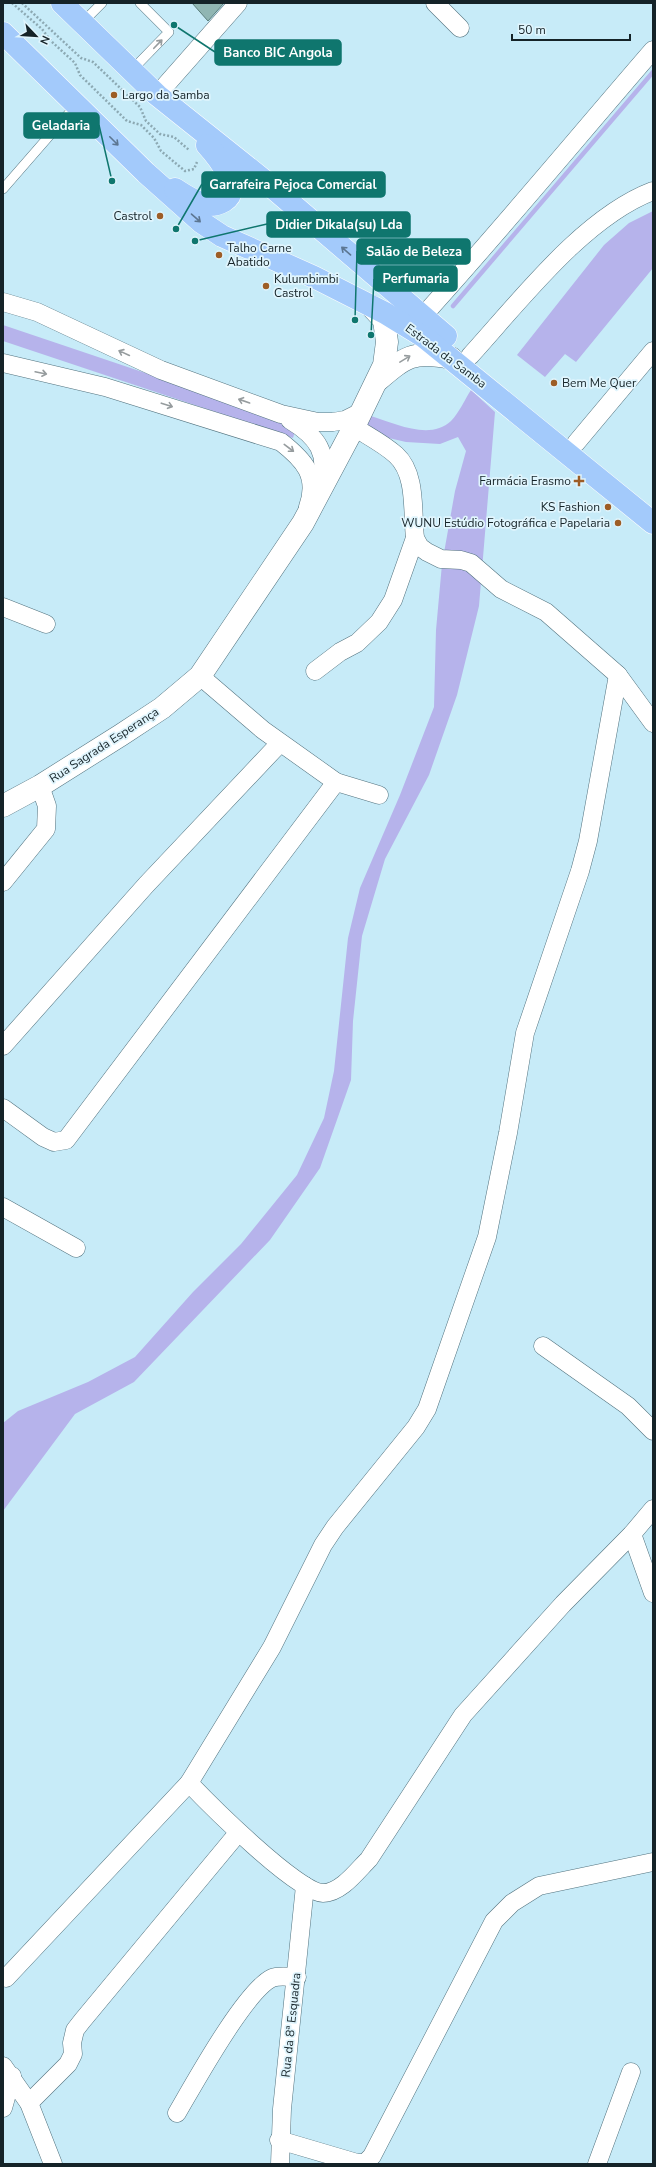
<svg xmlns="http://www.w3.org/2000/svg" width="656" height="2167" font-family="'Nunito Sans',sans-serif">
<style>
.water{fill:#b6b3eb}
.lines{fill:none;stroke-linecap:round;stroke-linejoin:round}
.stream{stroke:#b6b3eb;stroke-width:4.5}
.building{fill:#90b6b3;stroke:#5a7e7b}
.lane-casing{stroke:#53737f;stroke-width:10}
.street-casing{stroke:#53737f;stroke-width:19}
.secondary-casing{stroke:#53737f;stroke-width:23}
.primary-casing{stroke:#fff;stroke-width:23}
.path{stroke:#8ca9b3;stroke-width:2.5;stroke-dasharray:2 2;stroke-linecap:butt}
.lane{stroke:#fff;stroke-width:9}
.street{stroke:#fff;stroke-width:18}
.secondary{stroke:#fff;stroke-width:22}
.primary{stroke:#a3cafb;stroke-width:22}
.oneway{stroke:#969c9e}
.oneway2{stroke:#5c7692}
.poi-dot{fill:#9d5d26;stroke:#e0f5fd;stroke-width:1.5}
.labels{text-anchor:middle;dominant-baseline:central;stroke-width:3.5;stroke-linejoin:round;paint-order:stroke}
.poi-label{font-size:12px;fill:#152328;stroke:#e0f5fd;text-anchor:start}
.street-label{font-size:12px;fill:#152328;stroke:#e0f5fd}
.leader{fill:none;stroke:#0f766e;stroke-width:1.5}
.callout-dot{fill:#0f766e;stroke:#e0f5fd;stroke-width:1.5}
.callout{fill:#0f766e;stroke:#0f766e;stroke-width:1.5}
.callout-label{font-size:13px;text-anchor:middle;font-weight:bold;fill:#fff}
</style>
<rect width="100%" height="100%" fill="#c7ebf8"/>
<g class="water">
<polygon points="653,211 653,268 576,362 565,354 545,377 517,355 604,245 629,223"/>
<polygon points="3,325 297,424 293,438 3,341"/>
<path d="M 471,390 L 495,412 L 479,606 L 457,695 L 429,775 L 385,859 L 362,936 L 353,1021 L 351,1080 L 320,1168 L 270,1240 L 134,1382 L 75,1414 L 3,1511 L 3,1423 L 18,1411 L 88,1382 L 135,1357 L 193,1292 L 241,1244 L 297,1175 L 324,1118 L 334,1071 L 348,938 L 360,888 L 400,795 L 434,707 L 436,630 L 442,564 L 455,491 L 466,451 L 458,437 L 440,444 L 406,442 L 363,432 L 371,416 C 394,423 430,441 451,421 C 459,413 465,399 471,390 Z"/>
</g>
<g class="lines">
<polyline class="stream" points="453,306 653,72"/>
</g>
<polygon class="building" points="192,3 224,3 208,21"/>
<g class="lines">
<g class="lane-casing">
<g id="lane">
<polyline points="82,23 102,3"/>
<polyline points="132,70 169,32 140,3"/>
<polyline points="3,189 77,104"/>
</g>
</g>
<g class="street-casing">
<g id="street">
<polyline points="435,3 460,28"/>
<polyline points="157,95 238,3"/>
<polyline points="3,302 37,312 161,370 281,414 318,422 333,422 345,420 361,412"/>
<path d="M 422,317 C 501,230 576,139 653,50"/>
<path d="M 470,356 C 520,301 584,217 653,191"/>
<path d="M 3,363 L 105,387 L 281,442 C 304,460 319,476 308,507"/>
<path d="M 290,420 C 318,437 329,453 321,486"/>
<path d="M 354,427 C 368,436 384,444 396,455 C 417,474 412,512 415,538 L 420,547 L 427,552 L 441,559 L 461,560 L 471,563 L 501,589 L 546,612 L 618,675 L 653,723"/>
<polyline points="576,443 653,351"/>
<polyline points="3,607 46,624"/>
<polyline points="315,671 340,652 357,643 379,622 393,600 415,538"/>
<polyline points="200,676 263,730 336,782 379,795"/>
<polyline points="3,882 46,829 47,806 40,786"/>
<polyline points="3,1046 146,885 280,743"/>
<polyline points="3,1108 43,1137 54,1142 66,1140 336,782"/>
<polyline points="3,1207 76,1248"/>
<polyline points="543,1346 628,1406 653,1431"/>
<polyline points="632,1534 653,1593"/>
<path d="M 189,1783 C 209,1804 298,1893 323,1893 C 341,1893 357,1871 369,1859 L 463,1715 L 563,1604 L 632,1534 L 653,1509"/>
<polyline points="6,1978 189,1783 272,1647 323,1545 335,1527 416,1427 427,1409 487,1237 508,1133 525,1033 580,871 588,841 618,675"/>
<polyline points="3,2066 29,2103 53,2164"/>
<polyline points="29,2103 68,2064 73,2054 72,2043 75,2030 82,2021 238,1833"/>
<polyline points="3,2108 12,2076"/>
<path d="M 177,2113 C 194,2084 245,1991 272,1978 C 279,1975 289,1977 297,1977"/>
<polyline points="279,2140 357,2163 365,2163 372,2156 494,1921 512,1903 539,1886 653,1862"/>
<polyline points="280,2164 282,2109 305,1886"/>
<polyline points="597,2164 631,2072"/>
</g>
</g>
<g class="secondary-casing">
<g id="secondary">
<path d="M 377,381 C 405,357 413,350 451,358"/>
<polyline points="3,806 40,786 121,735 162,708 200,676 303,523 354,427 384,365 387,342 384,320 371,306"/>
</g>
</g>
<g class="primary-casing">
<g id="primary">
<polyline points="62,3 157,95 266,182 446,336"/>
<polyline points="3,33 146,173 201,222 222,236 314,277 385,313 424,337 653,523"/>
<path d="M 175,189 C 184,195 198,204 209,205 C 215,205 219,204 224,201 C 244,189 217,156 207,145"/>
</g>
</g>
<g class="path">
<polyline points="12,3 42,29 51,41 75,63 80,75 127,121 141,125 154,138 161,151 185,171 194,169 197,162"/>
<polyline points="22,3 81,58 93,62 140,107 146,121 160,134 174,137 189,150"/>
</g>
<use href="#lane" class="lane"/>
<use href="#street" class="street"/>
<use href="#secondary" class="secondary"/>
<use href="#primary" class="primary"/>
</g>
<defs><path id="oneway-shaft" d="M-6 0H5M1.5-3L5.5 0L1.5 3" fill="none" stroke-width="1.6" stroke-linecap="round" stroke-linejoin="round"/></defs>
<g class="oneway">
<use href="#oneway-shaft" transform="translate(158 44) rotate(-46)"/>
<use href="#oneway-shaft" transform="translate(124 353) rotate(-155)"/>
<use href="#oneway-shaft" transform="translate(405 359) rotate(-31)"/>
<use href="#oneway-shaft" transform="translate(41 373) rotate(12)"/>
<use href="#oneway-shaft" transform="translate(244 401) rotate(-161)"/>
<use href="#oneway-shaft" transform="translate(167 405) rotate(18)"/>
<use href="#oneway-shaft" transform="translate(289 448) rotate(37)"/>
</g>
<g class="oneway2">
<use href="#oneway-shaft" transform="translate(114 141) rotate(45)"/>
<use href="#oneway-shaft" transform="translate(196 218) rotate(41)"/>
<use href="#oneway-shaft" transform="translate(346 251) rotate(-139)"/>
</g>
<g class="poi-dot">
<circle cx="114" cy="95" r="4"/>
<circle cx="160" cy="216" r="4"/>
<circle cx="219" cy="255" r="4"/>
<circle cx="266" cy="286" r="4"/>
<circle cx="554" cy="383" r="4"/>
<path d="M577 475h4v4h4v4h-4v4h-4v-4h-4v-4h4z"/>
<circle cx="608" cy="507" r="4"/>
<circle cx="618" cy="523" r="4"/>
</g>
<g class="labels">
<g class="poi-label">
<text x="122" y="95">Largo da Samba</text>
<text x="152" y="216" text-anchor="end">Castrol</text>
<text x="227" y="248">Talho Carne<tspan x="227" dy="14">Abatido</tspan></text>
<text x="274" y="279">Kulumbimbi<tspan x="274" dy="14">Castrol</tspan></text>
<text x="562" y="383">Bem Me Quer</text>
<text x="571" y="481" text-anchor="end">Farmácia Erasmo</text>
<text x="600" y="507" text-anchor="end">KS Fashion</text>
<text x="610" y="523" text-anchor="end">WUNU Estúdio Fotográfica e Papelaria</text>
</g>
<g class="street-label">
<text transform="translate(446 356) rotate(37)">Estrada da Samba</text>
<text transform="translate(104 745) rotate(-33)">Rua Sagrada Esperança</text>
<text transform="translate(291 2025) rotate(-84)">Rua da 8ª Esquadra</text>
</g>
</g>
<path class="leader" d="M174 25L215 52M112 181L99 125M176 229L202 184M195 241L267 224M355 320L357 251M371 335L374 279"/>
<g class="callout-dot">
<circle cx="174" cy="25" r="4"/>
<circle cx="112" cy="181" r="4"/>
<circle cx="176" cy="229" r="4"/>
<circle cx="195" cy="241" r="4"/>
<circle cx="355" cy="320" r="4"/>
<circle cx="371" cy="335" r="4"/>
</g>
<g class="callout">
<rect x="215" y="40" width="126" height="25" rx="4"/>
<rect x="24" y="113" width="75" height="25" rx="4"/>
<rect x="202" y="172" width="183" height="25" rx="4"/>
<rect x="267" y="212" width="143" height="25" rx="4"/>
<rect x="357" y="239" width="113" height="25" rx="4"/>
<rect x="374" y="266" width="83" height="25" rx="4"/>
</g>
<g class="callout-label">
<text x="278" y="57">Banco BIC Angola</text>
<text x="61" y="130">Geladaria</text>
<text x="293" y="189">Garrafeira Pejoca Comercial</text>
<text x="339" y="229">Didier Dikala(su) Lda</text>
<text x="414" y="256">Salão de Beleza</text>
<text x="416" y="283">Perfumaria</text>
</g>
<rect width="656" height="2167" fill="none" stroke="#152328" stroke-width="8"/>
<g transform="translate(36 36) rotate(115)" stroke="#e0f5fd" stroke-width="3" paint-order="stroke">
<path d="M0-3L7 15L0 10L-7 15Z" fill="#152328"/>
<text y="-6" font-size="11" font-weight="bold" text-anchor="middle" fill="#152328">N</text>
</g>
<path d="M512 34v6h118v-6" fill="none" stroke="#152328" stroke-width="2"/>
<text x="518" y="34" font-size="12" fill="#152328" stroke="#e0f5fd" stroke-width="3" paint-order="stroke">50 m</text>
</svg>
